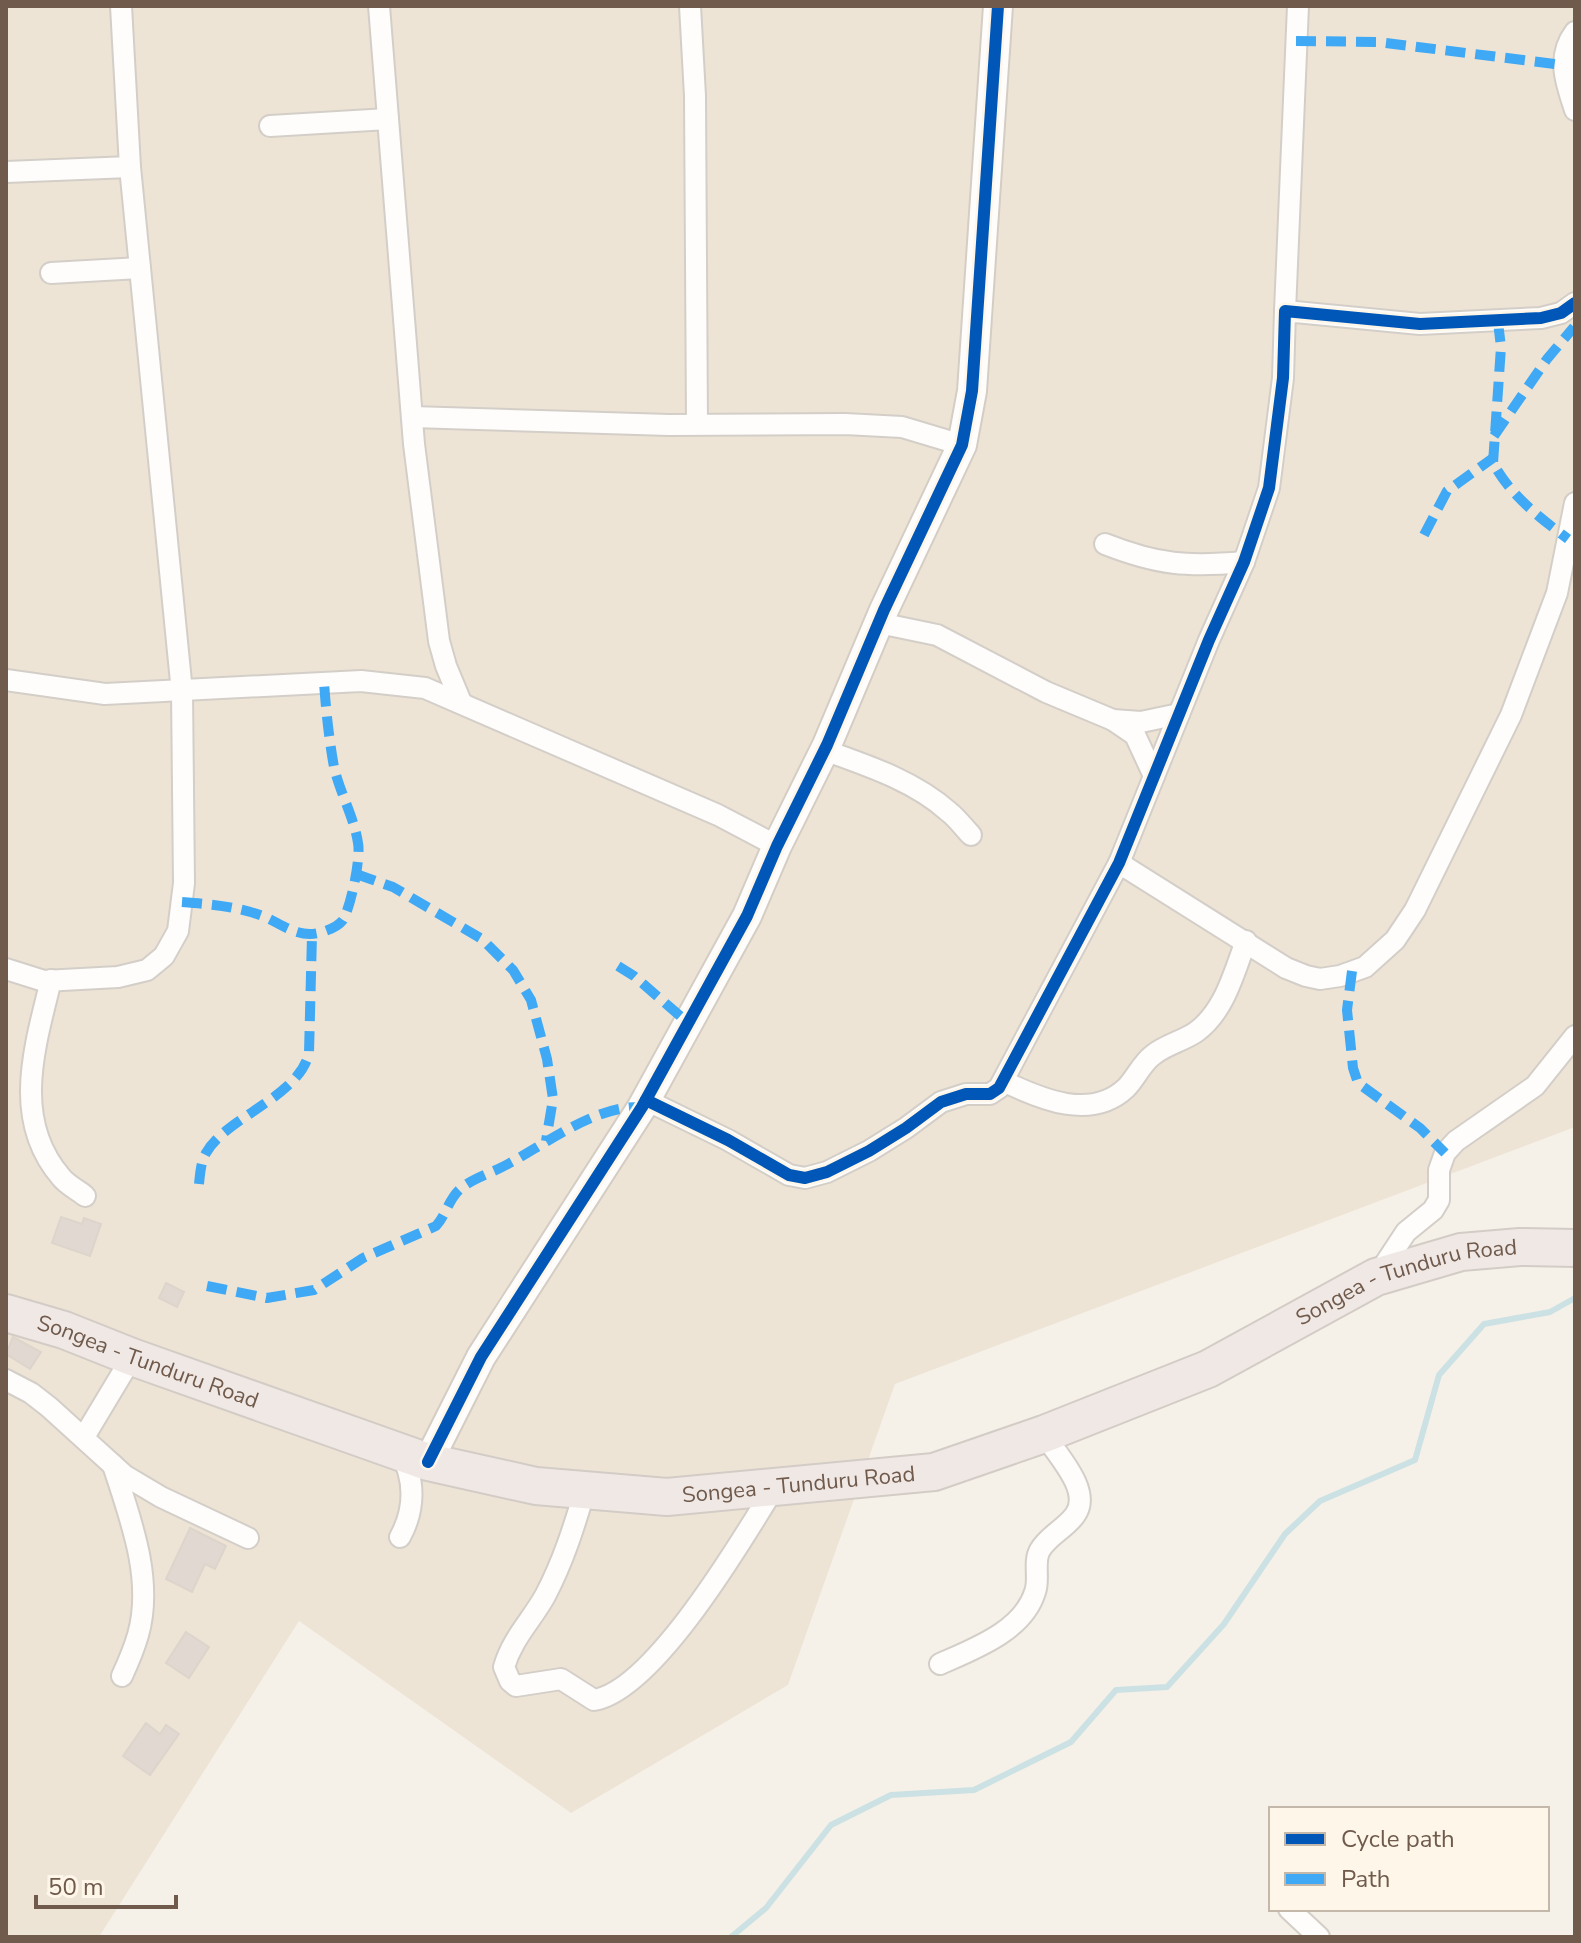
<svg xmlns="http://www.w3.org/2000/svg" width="1581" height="1943" font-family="'Nunito Sans',sans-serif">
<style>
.residential{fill:#eee4d6}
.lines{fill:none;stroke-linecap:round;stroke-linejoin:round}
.stream{stroke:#cce1e3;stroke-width:6}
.building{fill:#e1d9d1;stroke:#ddd4cb;stroke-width:2}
.street-casing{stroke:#d3cec7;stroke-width:24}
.secondary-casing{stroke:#d4cdc4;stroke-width:32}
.highway-casing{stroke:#d3ccc6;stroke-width:40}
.street{stroke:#fefdfc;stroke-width:20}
.secondary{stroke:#fefdfc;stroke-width:28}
.highway{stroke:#f0e8e4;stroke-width:36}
.quiet{stroke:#3fa9f5;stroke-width:10;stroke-dasharray:20 10;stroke-linecap:butt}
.cycleway-casing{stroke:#fdf6e9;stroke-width:17}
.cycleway{stroke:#0057b8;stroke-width:12}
.labels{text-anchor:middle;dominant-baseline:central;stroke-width:6;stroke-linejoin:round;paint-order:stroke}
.street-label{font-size:22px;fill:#6f5a4c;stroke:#fdf6e9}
</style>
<rect width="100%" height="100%" fill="#f5f1e8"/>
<polygon class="residential" points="6,6 1575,6 1575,1127 895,1384 788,1685 571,1813 299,1621 99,1937 6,1937"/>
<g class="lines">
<polyline class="stream" points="731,1937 766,1908 831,1825 891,1795 974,1790 1071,1742 1116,1690 1167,1687 1224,1624 1285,1534 1320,1501 1415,1460 1439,1375 1484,1324 1550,1312 1575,1298"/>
</g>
<g class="building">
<polygon points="61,1217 82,1224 84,1218 101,1224 90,1256 52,1243"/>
<polygon points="166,1283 184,1292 177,1307 159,1298"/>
<polygon points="13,1337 41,1352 30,1369 6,1354"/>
<polygon points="190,1528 226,1546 215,1569 205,1564 192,1592 166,1579"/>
<polygon points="186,1632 209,1647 189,1678 166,1663"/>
<polygon points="146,1723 160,1734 166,1725 179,1734 150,1775 123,1756"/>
</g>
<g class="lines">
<g class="street-casing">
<g id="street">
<polyline points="379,6 414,444 439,641 446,666 461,702"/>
<polyline points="690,6 695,96 697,424"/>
<path d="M 1575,32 C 1556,57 1566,83 1575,110"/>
<polyline points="270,126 388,119"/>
<polyline points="6,172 130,167"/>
<polyline points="51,273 140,268"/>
<polyline points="1285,311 1298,6"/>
<polyline points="412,417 669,425 845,424 902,427 962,445"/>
<path d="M 1105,544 C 1158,565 1188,567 1244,562"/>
<polyline points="879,623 937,635 1046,692 1113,720 1141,722 1179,714"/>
<polyline points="6,680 105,694 361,681 425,688 718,815 777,846"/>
<polyline points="1113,720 1135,735 1154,776"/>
<path d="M 824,750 C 866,765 915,781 949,812 C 957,818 964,828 971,835"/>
<polyline points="1119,863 1286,968 1306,976 1320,979 1340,976 1365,967 1395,940 1415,910 1511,715 1557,593 1575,503"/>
<polyline points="6,969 44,981 118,977 147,970 164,956 178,931 184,883 182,692 130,167 121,6"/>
<path d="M 51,980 C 35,1046 11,1119 61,1177 C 67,1185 78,1190 85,1196"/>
<path d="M 1005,1082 C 1041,1099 1091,1121 1126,1088 C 1136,1078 1141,1064 1153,1055 C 1165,1045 1183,1041 1196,1032 C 1225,1011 1234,972 1246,941"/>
<polyline points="646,1100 728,1140 789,1175 805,1178 827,1172 869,1151 906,1128 941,1102 966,1094 990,1094 999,1088 1119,863 1209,640 1244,562 1269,488 1283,378 1285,311 1420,324 1541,318 1561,313 1575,303"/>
<polyline points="1377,1276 1406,1232 1433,1210 1439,1200 1439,1170 1445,1153 1456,1141 1535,1086 1575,1036"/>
<polyline points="6,1380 31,1393 49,1407 124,1475 161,1497 248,1538"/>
<polyline points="84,1437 132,1357"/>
<path d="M 399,1451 C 416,1478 415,1510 400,1537"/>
<path d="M 113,1465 C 130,1518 154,1579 138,1635 C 134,1649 128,1663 122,1676"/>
<path d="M 585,1490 C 574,1527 563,1562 545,1596 C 531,1621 512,1639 504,1667 L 510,1681 L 516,1686 L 561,1679 L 594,1700 C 654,1690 742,1540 774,1488"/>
<path d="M 940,1664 C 974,1649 1023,1631 1035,1592 C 1040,1579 1033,1562 1040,1550 C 1048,1536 1066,1528 1075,1515 C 1093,1491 1056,1454 1044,1434"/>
<polyline points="1289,1909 1319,1937"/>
</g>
</g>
<g class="secondary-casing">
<polyline id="secondary" points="428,1462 481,1357 642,1107 747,916 777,846 827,745 884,610 962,445 972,391 998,6"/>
</g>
<g class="highway-casing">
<g id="highway">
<path id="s1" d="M 6,1313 L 64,1330 L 132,1357 L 428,1462 L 536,1486 L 667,1497 L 934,1472 L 1044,1434 L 1208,1369 L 1376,1277 L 1461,1252 L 1520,1247 L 1575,1248"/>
</g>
</g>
<use href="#street" class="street"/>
<use href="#secondary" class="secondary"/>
<use href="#highway" class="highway"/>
<g class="quiet">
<polyline points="1296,41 1378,42 1563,65"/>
<path d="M 1498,322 L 1501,347 L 1493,463 C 1511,496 1539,517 1568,539"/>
<polyline points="1494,436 1547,359 1574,327"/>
<polyline points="1424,535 1447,491 1493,458"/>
<polyline points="356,874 393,887 482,939 513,970 531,1000 547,1059 553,1099 546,1141"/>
<path d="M 182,902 C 208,904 234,906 260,915 C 277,921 291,934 310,934 C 320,934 337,928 343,920 C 351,906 361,858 358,843 C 354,817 340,793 334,767 C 329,739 326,711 324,682"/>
<polyline points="618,966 634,976 687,1022"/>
<polyline points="1352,971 1347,1010 1353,1068 1358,1083 1420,1128 1445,1153"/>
<path d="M 199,1184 C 200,1174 201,1161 206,1153 C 226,1117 299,1097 309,1053 L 312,935"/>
<path d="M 207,1286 L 267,1298 L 314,1290 L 363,1258 L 436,1226 C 446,1215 448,1201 459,1190 C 472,1178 492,1173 508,1164 C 547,1143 596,1105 642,1107"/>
</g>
<g class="cycleway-casing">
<g id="cycleway">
<polyline points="646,1100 728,1140 789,1175 805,1178 827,1172 869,1151 906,1128 941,1102 966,1094 990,1094 999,1088 1119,863 1209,640 1244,562 1269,488 1283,378 1285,311 1420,324 1541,318 1561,313 1575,303"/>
<polyline points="428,1462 481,1357 642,1107 747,916 777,846 827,745 884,610 962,445 972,391 998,6"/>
</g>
</g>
<use href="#cycleway" class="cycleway"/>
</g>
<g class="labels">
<g class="street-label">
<text stroke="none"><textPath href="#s1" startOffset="1470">Songea - Tunduru Road</textPath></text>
<text stroke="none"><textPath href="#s1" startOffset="150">Songea - Tunduru Road</textPath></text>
<text stroke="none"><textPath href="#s1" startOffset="822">Songea - Tunduru Road</textPath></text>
</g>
</g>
<rect width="1581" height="1943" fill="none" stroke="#6f5a4c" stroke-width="16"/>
<rect x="1269" y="1807" width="280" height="104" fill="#fdf6e9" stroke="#c4b8aa" stroke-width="2"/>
<rect x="1285" y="1833" width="40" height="12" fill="#0057b8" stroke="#c4b8aa" stroke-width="2"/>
<text x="1341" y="1847" font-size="24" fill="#6f5a4c">Cycle path</text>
<rect x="1285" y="1873" width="40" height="12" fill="#3fa9f5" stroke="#c4b8aa" stroke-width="2"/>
<text x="1341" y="1887" font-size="24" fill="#6f5a4c">Path</text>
<path d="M36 1895v12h140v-12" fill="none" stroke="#6f5a4c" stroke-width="4"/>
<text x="48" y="1895" font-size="24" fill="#6f5a4c" stroke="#fdf6e9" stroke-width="6" paint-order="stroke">50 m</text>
</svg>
